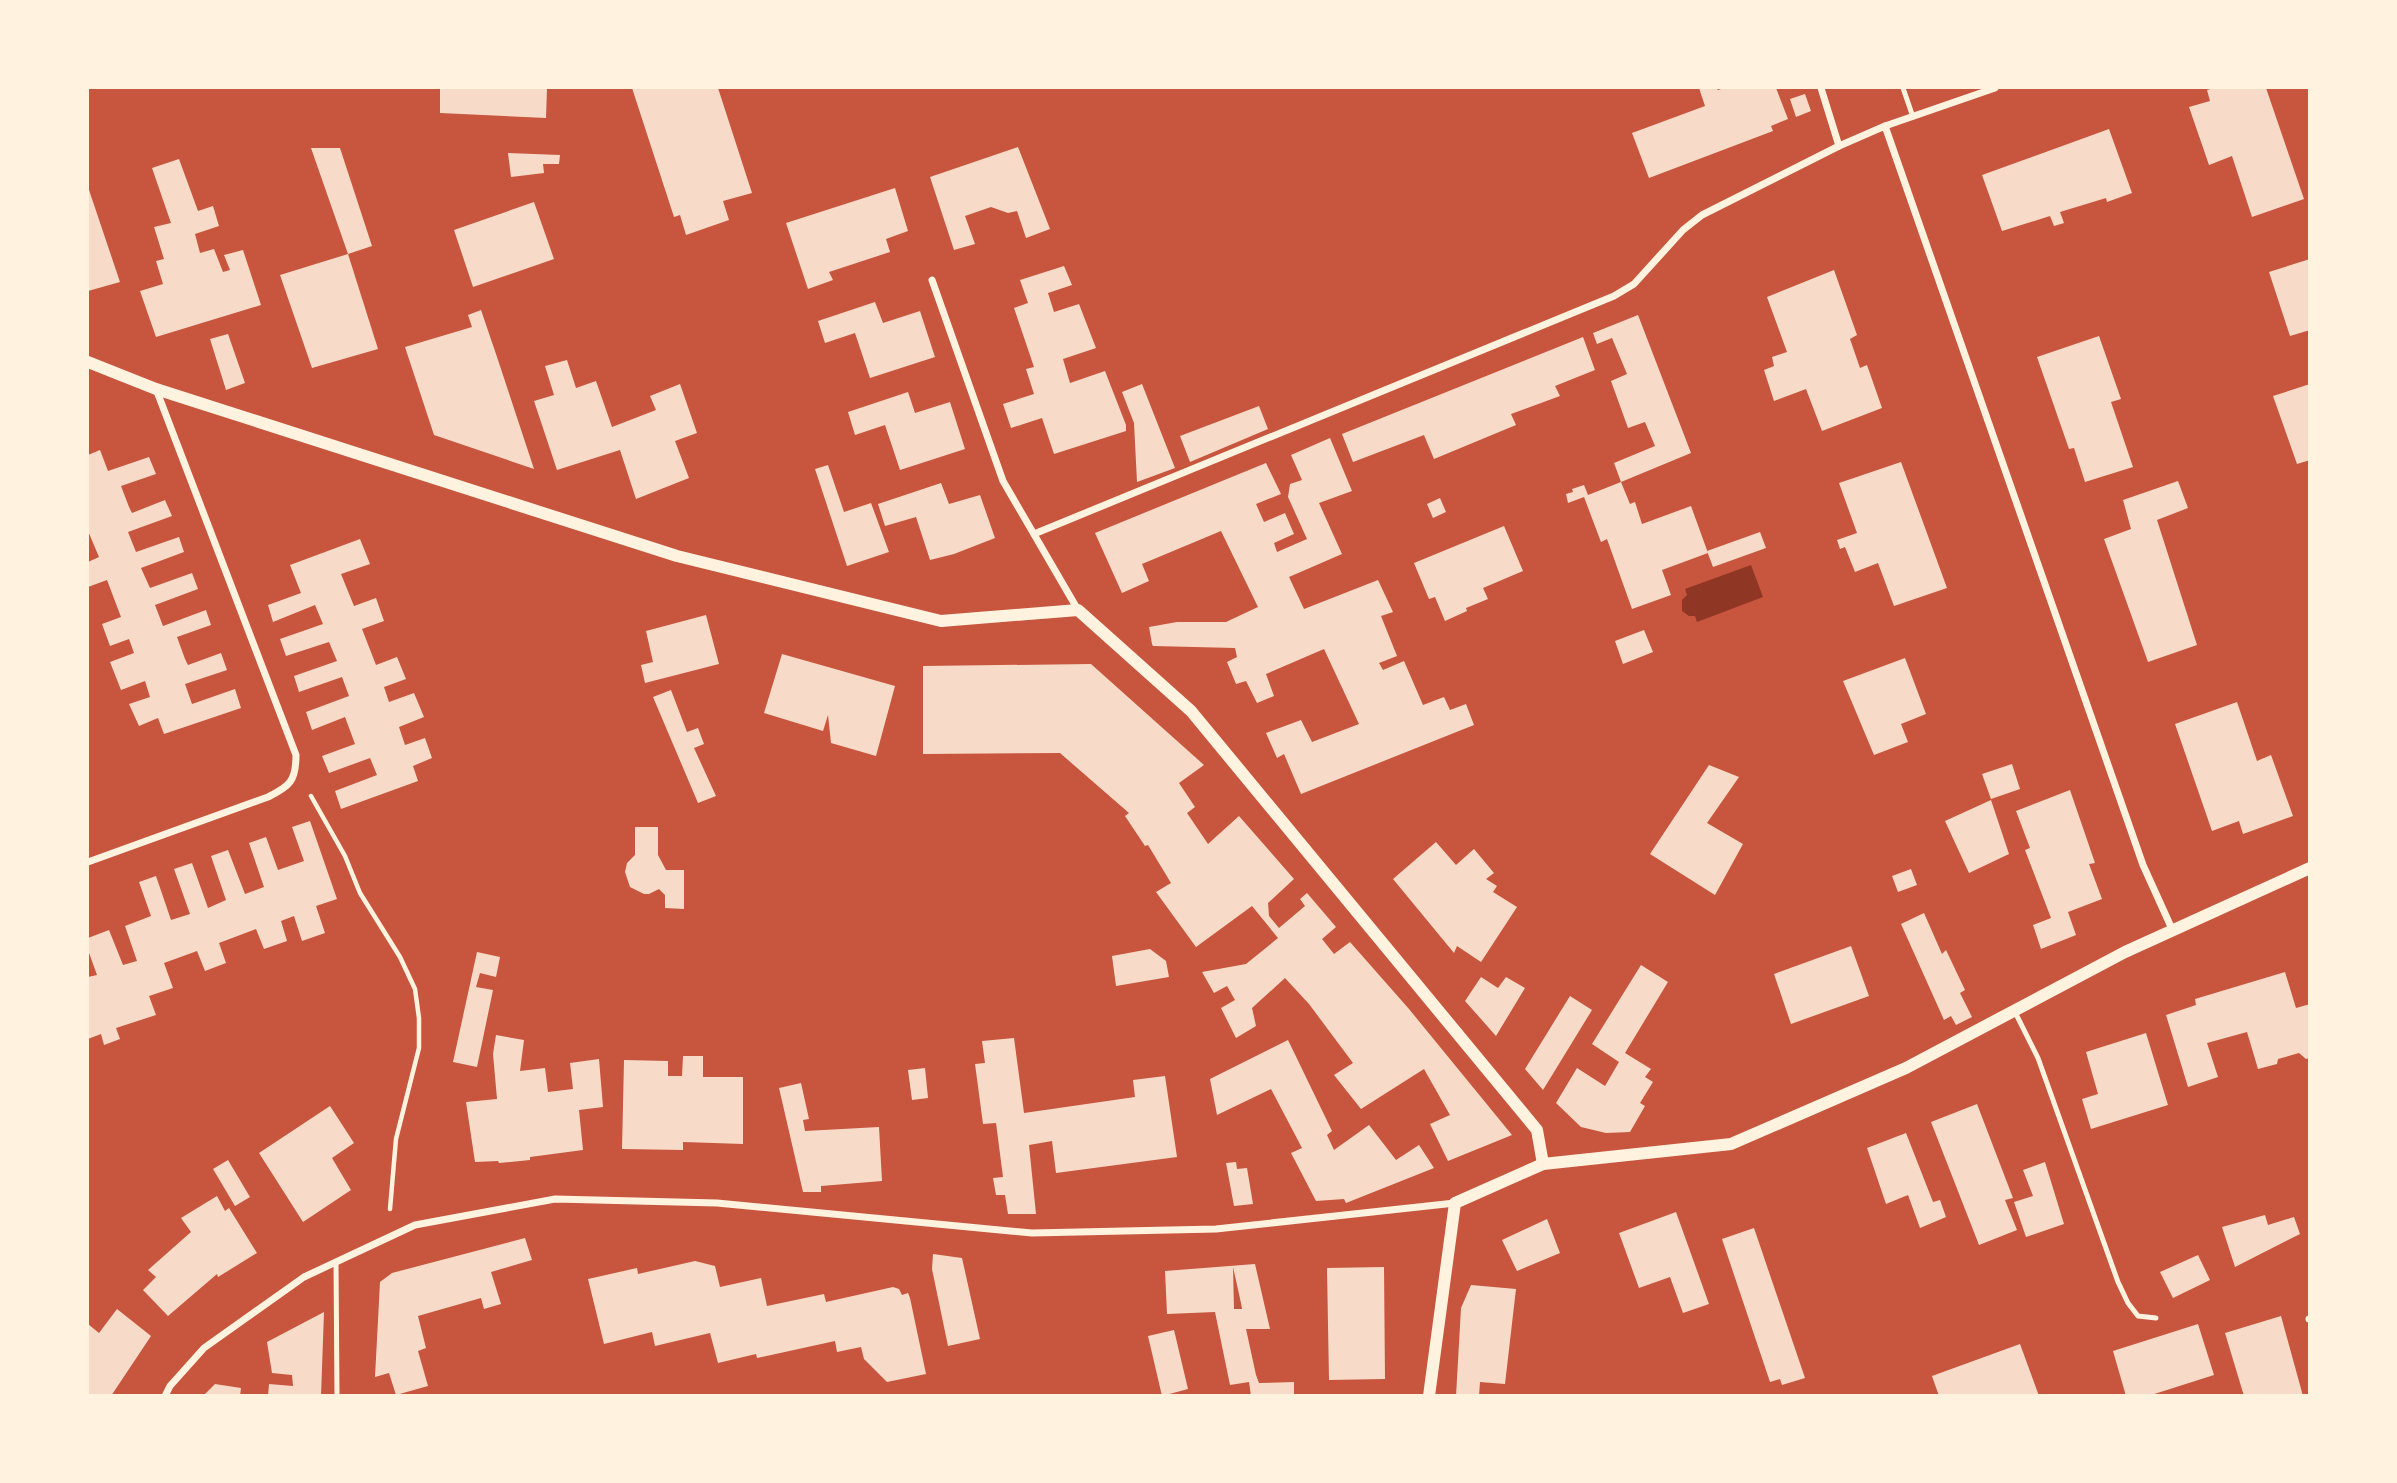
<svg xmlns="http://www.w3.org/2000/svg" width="2397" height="1483" font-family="'Varela Round',sans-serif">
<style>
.water{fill:#8f3625}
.building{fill:#f7dbc8;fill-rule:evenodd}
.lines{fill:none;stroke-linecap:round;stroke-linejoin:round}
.path{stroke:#fff3e0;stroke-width:4.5}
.service{stroke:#fff3e0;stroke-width:5}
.minor{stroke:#fff3e0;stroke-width:7}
.tertiary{stroke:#fff3e0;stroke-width:12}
</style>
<rect width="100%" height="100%" fill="#c8553d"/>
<polygon class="water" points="1751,565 1763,597 1697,622 1695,616 1689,616 1682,611 1682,600 1687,595 1685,589"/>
<g class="building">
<polygon points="440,88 547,88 546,118 440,113"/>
<polygon points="632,88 718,88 752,193 723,201 729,220 686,235 680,215 674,217"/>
<polygon points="1699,88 1716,88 1718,90 1724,88 1776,88 1788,119 1771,126 1773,131 1649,178 1632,133 1705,106"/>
<polygon points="2214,88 2266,88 2304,199 2252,217 2232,156 2209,165 2189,107 2210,101 2207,90"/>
<polygon points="1805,94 1811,111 1796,117 1790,99"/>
<polygon points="2109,129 2132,193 2107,202 2106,198 2060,212 2064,223 2054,226 2050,216 2002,231 1982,175"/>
<polygon points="1018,147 1050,229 1026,238 1017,211 1008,213 991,207 965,216 975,244 954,250 930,177"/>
<polygon points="311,148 340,148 372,246 348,254"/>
<polygon points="508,153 560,155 559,164 543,164 544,173 511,177"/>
<polygon points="179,159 198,211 213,206 219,226 195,234 200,253 214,249 223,272 230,270 224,255 243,250 261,305 156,337 140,291 163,284 156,261 164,259 154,227 171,223 152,168"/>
<polygon points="88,187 120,282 88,291"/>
<polygon points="895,188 908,231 886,239 890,252 829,272 833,280 808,289 786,223"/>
<polygon points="534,202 554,259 473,287 454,230"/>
<polygon points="348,254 378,349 312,368 280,275"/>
<polygon points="2310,259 2310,330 2290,336 2269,272"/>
<polygon points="1064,266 1072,285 1048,293 1054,312 1079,304 1096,348 1063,359 1070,383 1105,371 1126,425 1126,431 1054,454 1042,418 1011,428 1003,404 1034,394 1026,369 1034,367 1014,308 1028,303 1020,280"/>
<polygon points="1834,270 1857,335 1850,339 1860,368 1867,365 1882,408 1822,431 1806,389 1774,401 1764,370 1774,366 1772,357 1787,352 1767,297"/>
<polygon points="875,302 883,323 920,311 935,357 870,378 855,333 825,343 818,321"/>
<polygon points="481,310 497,357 534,469 434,435 405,347 472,327 468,315"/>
<polygon points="1638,315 1691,453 1621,482 1614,463 1655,446 1645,422 1628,428 1611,381 1627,374 1612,338 1597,344 1593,333"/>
<polygon points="228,334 245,383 226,390 210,339"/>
<polygon points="2099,336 2121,399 2111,402 2133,467 2085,482 2074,448 2069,449 2037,357"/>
<polygon points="1583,337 1595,370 1555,386 1560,396 1511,414 1516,425 1434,459 1424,435 1353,462 1342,434"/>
<polygon points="567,360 576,388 596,381 612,427 656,410 650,396 680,384 697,433 675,441 689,478 636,499 620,450 557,470 534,401 554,395 545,366"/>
<polygon points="1142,384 1175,468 1137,482 1134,423 1122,392"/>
<polygon points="2310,384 2310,460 2297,464 2273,396"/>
<polygon points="908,392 915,413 950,402 965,449 900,470 885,425 855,435 848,412"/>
<polygon points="1259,406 1268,429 1190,462 1180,436"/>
<polygon points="1330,438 1352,491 1319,503 1342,554 1289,577 1304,609 1378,580 1393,612 1381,616 1397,656 1379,663 1383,670 1404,661 1423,705 1444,697 1450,710 1466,704 1474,725 1301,794 1284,754 1277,758 1266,733 1301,720 1312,742 1359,724 1324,649 1266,674 1274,696 1257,703 1246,681 1236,684 1227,662 1237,657 1235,648 1153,646 1152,644 1149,627 1177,622 1226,622 1258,607 1221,531 1142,564 1149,581 1122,593 1095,533 1266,463 1281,494 1256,504 1264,522 1285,513 1294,534 1274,543 1277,552 1307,539 1288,497 1290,484 1302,480 1291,455"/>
<polygon points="100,450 108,471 149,457 156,474 121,486 129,507 132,513 165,500 172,516 128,532 136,552 179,537 184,552 141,568 150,588 192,573 198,589 155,605 163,626 206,610 211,625 177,637 185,659 188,665 221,653 227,670 185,684 192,704 235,689 241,708 164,734 158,718 139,726 129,704 150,697 145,681 121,690 110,662 134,653 129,639 110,646 102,624 121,617 107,580 88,587 88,562 99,557 88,531 88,455"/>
<polygon points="1901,462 1947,588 1894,606 1878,563 1855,572 1845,547 1840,549 1837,540 1857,533 1839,483"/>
<polygon points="828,465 844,512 871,503 889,552 847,566 815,469"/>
<polygon points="2178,481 2188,508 2157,520 2197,645 2148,662 2104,539 2131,529 2123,500"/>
<polygon points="1621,482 1630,504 1635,502 1642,524 1691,506 1708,553 1662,570 1671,595 1632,609 1607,539 1601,542 1584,497 1568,503 1566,494 1573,492 1572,489 1584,485 1588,495"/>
<polygon points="941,483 949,504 980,495 995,538 954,554 930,560 916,517 885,526 878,504"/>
<polygon points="1440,498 1446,512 1433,518 1427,504"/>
<polygon points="1504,526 1523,571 1483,588 1488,599 1466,608 1467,611 1445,621 1435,597 1429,599 1414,563"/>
<polygon points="1760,532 1766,548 1713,567 1707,551"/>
<polygon points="360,539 370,564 341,574 354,606 376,598 384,621 362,629 376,665 397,657 406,679 384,687 389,702 414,693 424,717 399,727 405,745 425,738 432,758 413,766 418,781 341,809 335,791 377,775 370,758 329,773 322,756 355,744 345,717 312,730 306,712 349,696 342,677 299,692 294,676 337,661 329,642 286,656 280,639 323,624 315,605 273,622 268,605 301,593 290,565"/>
<polygon points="706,615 719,664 645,683 641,665 653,662 646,631"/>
<polygon points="1644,630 1653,652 1623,664 1615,641"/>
<polygon points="782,654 895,686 876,756 831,743 828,715 823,731 764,713"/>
<polygon points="1905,658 1926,714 1901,724 1908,742 1874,755 1843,681"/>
<polygon points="1091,664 1204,765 1179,783 1195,807 1187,813 1208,844 1239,816 1294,879 1268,903 1269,916 1279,928 1305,906 1300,899 1307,893 1336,927 1322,939 1334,954 1350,942 1409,1009 1512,1135 1448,1161 1430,1124 1450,1115 1424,1069 1361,1109 1334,1075 1353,1063 1309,1004 1285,978 1252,1008 1256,1026 1236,1038 1221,1008 1235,1000 1227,986 1214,993 1202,972 1246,964 1278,938 1252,906 1196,947 1156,892 1171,883 1148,845 1145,846 1125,816 1129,813 1060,753 923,754 923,666"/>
<polygon points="671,690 687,732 698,728 704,744 694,748 716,796 698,803 653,697"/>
<polygon points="2237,702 2257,761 2271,755 2293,816 2243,834 2239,821 2212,831 2175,724"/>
<polygon points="2012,764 2020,789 1991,799 1982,774"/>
<polygon points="1709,765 1739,777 1707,823 1743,844 1715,895 1650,854"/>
<polygon points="2070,790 2095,863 2089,864 2102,899 2068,912 2076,935 2041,949 2033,925 2051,918 2025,850 2030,848 2016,811"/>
<polygon points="1991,800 2009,854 1969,873 1945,821"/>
<polygon points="310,821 337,899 316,906 325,933 302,941 294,916 281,921 287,941 264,949 256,929 219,943 226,963 205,971 197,951 164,963 173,988 149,996 156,1015 116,1028 120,1039 104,1045 101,1034 88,1039 88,977 97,975 88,950 88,938 109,930 123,965 137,961 125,926 151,916 139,882 156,876 171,920 190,914 174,869 192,863 208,908 226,900 211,856 228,850 245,894 264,887 249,843 266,837 278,870 304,861 292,827"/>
<polygon points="635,827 658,827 658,855 666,870 684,870 684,909 665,908 665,895 659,889 649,894 644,894 630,887 625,872 627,863 635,855"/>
<polygon points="1436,842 1456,865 1474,849 1494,873 1486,879 1497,886 1493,892 1517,907 1481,962 1457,946 1454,953 1393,879"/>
<polygon points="1911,869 1917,885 1898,892 1892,876"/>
<polygon points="1924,913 1942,954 1946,950 1965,990 1960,993 1972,1017 1956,1025 1951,1016 1944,1020 1901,924"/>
<polygon points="1851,946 1869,996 1791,1024 1774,974"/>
<polygon points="1150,949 1166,961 1169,977 1116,986 1112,956"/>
<polygon points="477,952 500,957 496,977 480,973 476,987 493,990 477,1067 453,1062"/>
<polygon points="1641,965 1668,982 1625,1053 1651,1069 1645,1077 1653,1082 1640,1103 1645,1106 1630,1132 1606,1133 1581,1127 1556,1103 1577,1068 1605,1086 1619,1062 1592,1044"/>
<polygon points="2285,972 2296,1008 2310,1004 2310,1058 2306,1059 2299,1053 2278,1059 2277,1064 2258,1069 2247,1032 2207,1043 2218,1077 2188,1087 2166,1015 2196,1005 2195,999"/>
<polygon points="1481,977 1498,988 1506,977 1525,988 1496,1036 1465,1001"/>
<polygon points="1570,996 1592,1010 1543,1090 1525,1069"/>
<polygon points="2146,1033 2168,1105 2091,1129 2082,1099 2098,1094 2086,1052"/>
<polygon points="496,1035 524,1040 520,1071 545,1068 548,1092 573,1089 570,1063 599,1059 603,1107 579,1110 583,1150 530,1157 530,1160 499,1163 498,1161 475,1162 466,1102 497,1099 493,1054"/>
<polygon points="1014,1038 1024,1113 1135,1097 1133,1080 1165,1076 1177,1157 1056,1173 1052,1141 1029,1145 1036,1214 1008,1214 1005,1195 996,1195 993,1178 1003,1177 996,1123 983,1124 975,1064 985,1063 982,1041"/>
<polygon points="1288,1040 1332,1131 1327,1135 1334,1150 1369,1125 1396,1160 1419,1145 1434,1168 1346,1203 1344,1199 1316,1201 1291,1153 1302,1148 1271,1089 1217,1115 1210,1079"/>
<polygon points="683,1056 703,1056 703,1077 743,1077 743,1144 683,1142 683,1150 622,1149 624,1060 668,1061 668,1076 682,1076"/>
<polygon points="925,1068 928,1098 912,1100 908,1070"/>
<polygon points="801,1083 809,1119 803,1120 805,1131 879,1127 882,1181 821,1186 821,1192 803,1192 779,1088"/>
<polygon points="1977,1104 2013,1198 2005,1200 2017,1230 1979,1245 1931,1122"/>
<polygon points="330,1106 354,1143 332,1158 351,1190 303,1222 259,1153"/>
<polygon points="1906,1133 1933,1202 1940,1200 1946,1217 1920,1228 1908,1195 1886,1204 1867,1148"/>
<polygon points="228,1160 250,1197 235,1206 213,1169"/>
<polygon points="1236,1162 1237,1169 1247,1168 1253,1204 1234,1206 1226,1163"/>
<polygon points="2045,1162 2064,1224 2026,1237 2014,1202 2033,1196 2023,1170"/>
<polygon points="217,1196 225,1211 229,1208 257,1253 218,1277 217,1274 168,1316 143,1290 156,1277 148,1270 191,1232 181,1218"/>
<polygon points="1676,1212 1709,1304 1683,1313 1670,1277 1639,1288 1619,1233"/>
<polygon points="2265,1215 2268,1225 2294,1217 2300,1234 2235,1267 2222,1227"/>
<polygon points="1547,1219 1560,1253 1517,1271 1502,1240"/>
<polygon points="1754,1228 1805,1378 1782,1385 1780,1379 1770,1382 1722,1239"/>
<polygon points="525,1238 532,1260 491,1272 501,1304 484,1309 481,1298 418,1316 426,1348 418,1351 428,1386 396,1395 389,1373 375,1377 380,1282 392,1273"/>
<polygon points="933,1254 962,1258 980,1339 948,1346 932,1269"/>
<polygon points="2198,1255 2210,1280 2173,1298 2160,1272"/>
<polygon points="695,1261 715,1266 720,1287 761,1278 767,1306 824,1294 826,1302 893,1287 899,1289 902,1295 908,1293 910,1298 926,1374 887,1382 864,1359 861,1347 837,1352 835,1341 757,1358 756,1354 718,1363 710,1333 655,1346 652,1332 604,1344 588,1279 637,1268 638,1274"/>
<path d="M 1255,1264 L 1270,1329 L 1246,1329 L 1256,1375 L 1259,1383 L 1294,1382 L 1294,1396 L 1251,1396 L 1249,1382 L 1230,1385 L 1215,1312 L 1167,1314 L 1165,1271 ZM 1233,1267 L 1241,1303 L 1242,1309 L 1234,1309 Z"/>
<polygon points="1384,1267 1385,1379 1329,1380 1327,1268"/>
<polygon points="1471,1285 1516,1289 1505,1384 1480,1382 1479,1396 1456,1396 1461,1308"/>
<polygon points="117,1309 151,1336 111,1396 88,1396 88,1324 99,1333"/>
<polygon points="324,1312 321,1396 268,1396 269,1384 293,1386 292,1375 272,1373 267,1342"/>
<polygon points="2281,1316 2303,1396 2244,1396 2225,1333"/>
<polygon points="2198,1324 2214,1375 2148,1396 2126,1396 2113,1351"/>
<polygon points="1174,1330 1188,1389 1162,1396 1148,1336"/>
<polygon points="2020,1344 2039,1396 1939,1396 1932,1376"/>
<polygon points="215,1384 241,1388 240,1396 203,1396"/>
</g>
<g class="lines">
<polyline class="path" points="311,796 345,856 360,893 400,957 415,989 419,1018 419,1048 396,1139 390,1209"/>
<g class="service">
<polyline points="1903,88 1913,117"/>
<polyline points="2014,1010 2038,1058 2118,1282 2128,1303 2138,1316 2156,1318"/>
<polyline points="336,1262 337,1396"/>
</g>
<g class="minor">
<polyline points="1821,88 1839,146 1885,126 2143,865 2172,929"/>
<polyline points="1885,126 1995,88"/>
<polyline points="932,280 1003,481 1078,610"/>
<polyline points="1034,534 1614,296 1634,284 1683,230 1702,215 1839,146"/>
<path d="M 88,862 L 268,797 C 290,786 296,781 296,755 L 156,389"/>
<polyline points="2309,1319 2310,1319"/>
<polyline points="165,1396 170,1386 204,1348 304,1277 415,1225 555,1199 717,1203 1032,1233 1216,1229 1455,1203"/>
</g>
<g class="tertiary">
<polyline points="88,362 156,389 677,556 941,621 1078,610 1191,711 1537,1130 1543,1164"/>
<polyline points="1429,1396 1455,1203 1543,1164 1731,1144 1906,1068 2125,952 2310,868"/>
</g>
</g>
<rect width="2397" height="1483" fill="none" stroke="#fff3e0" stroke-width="178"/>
</svg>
